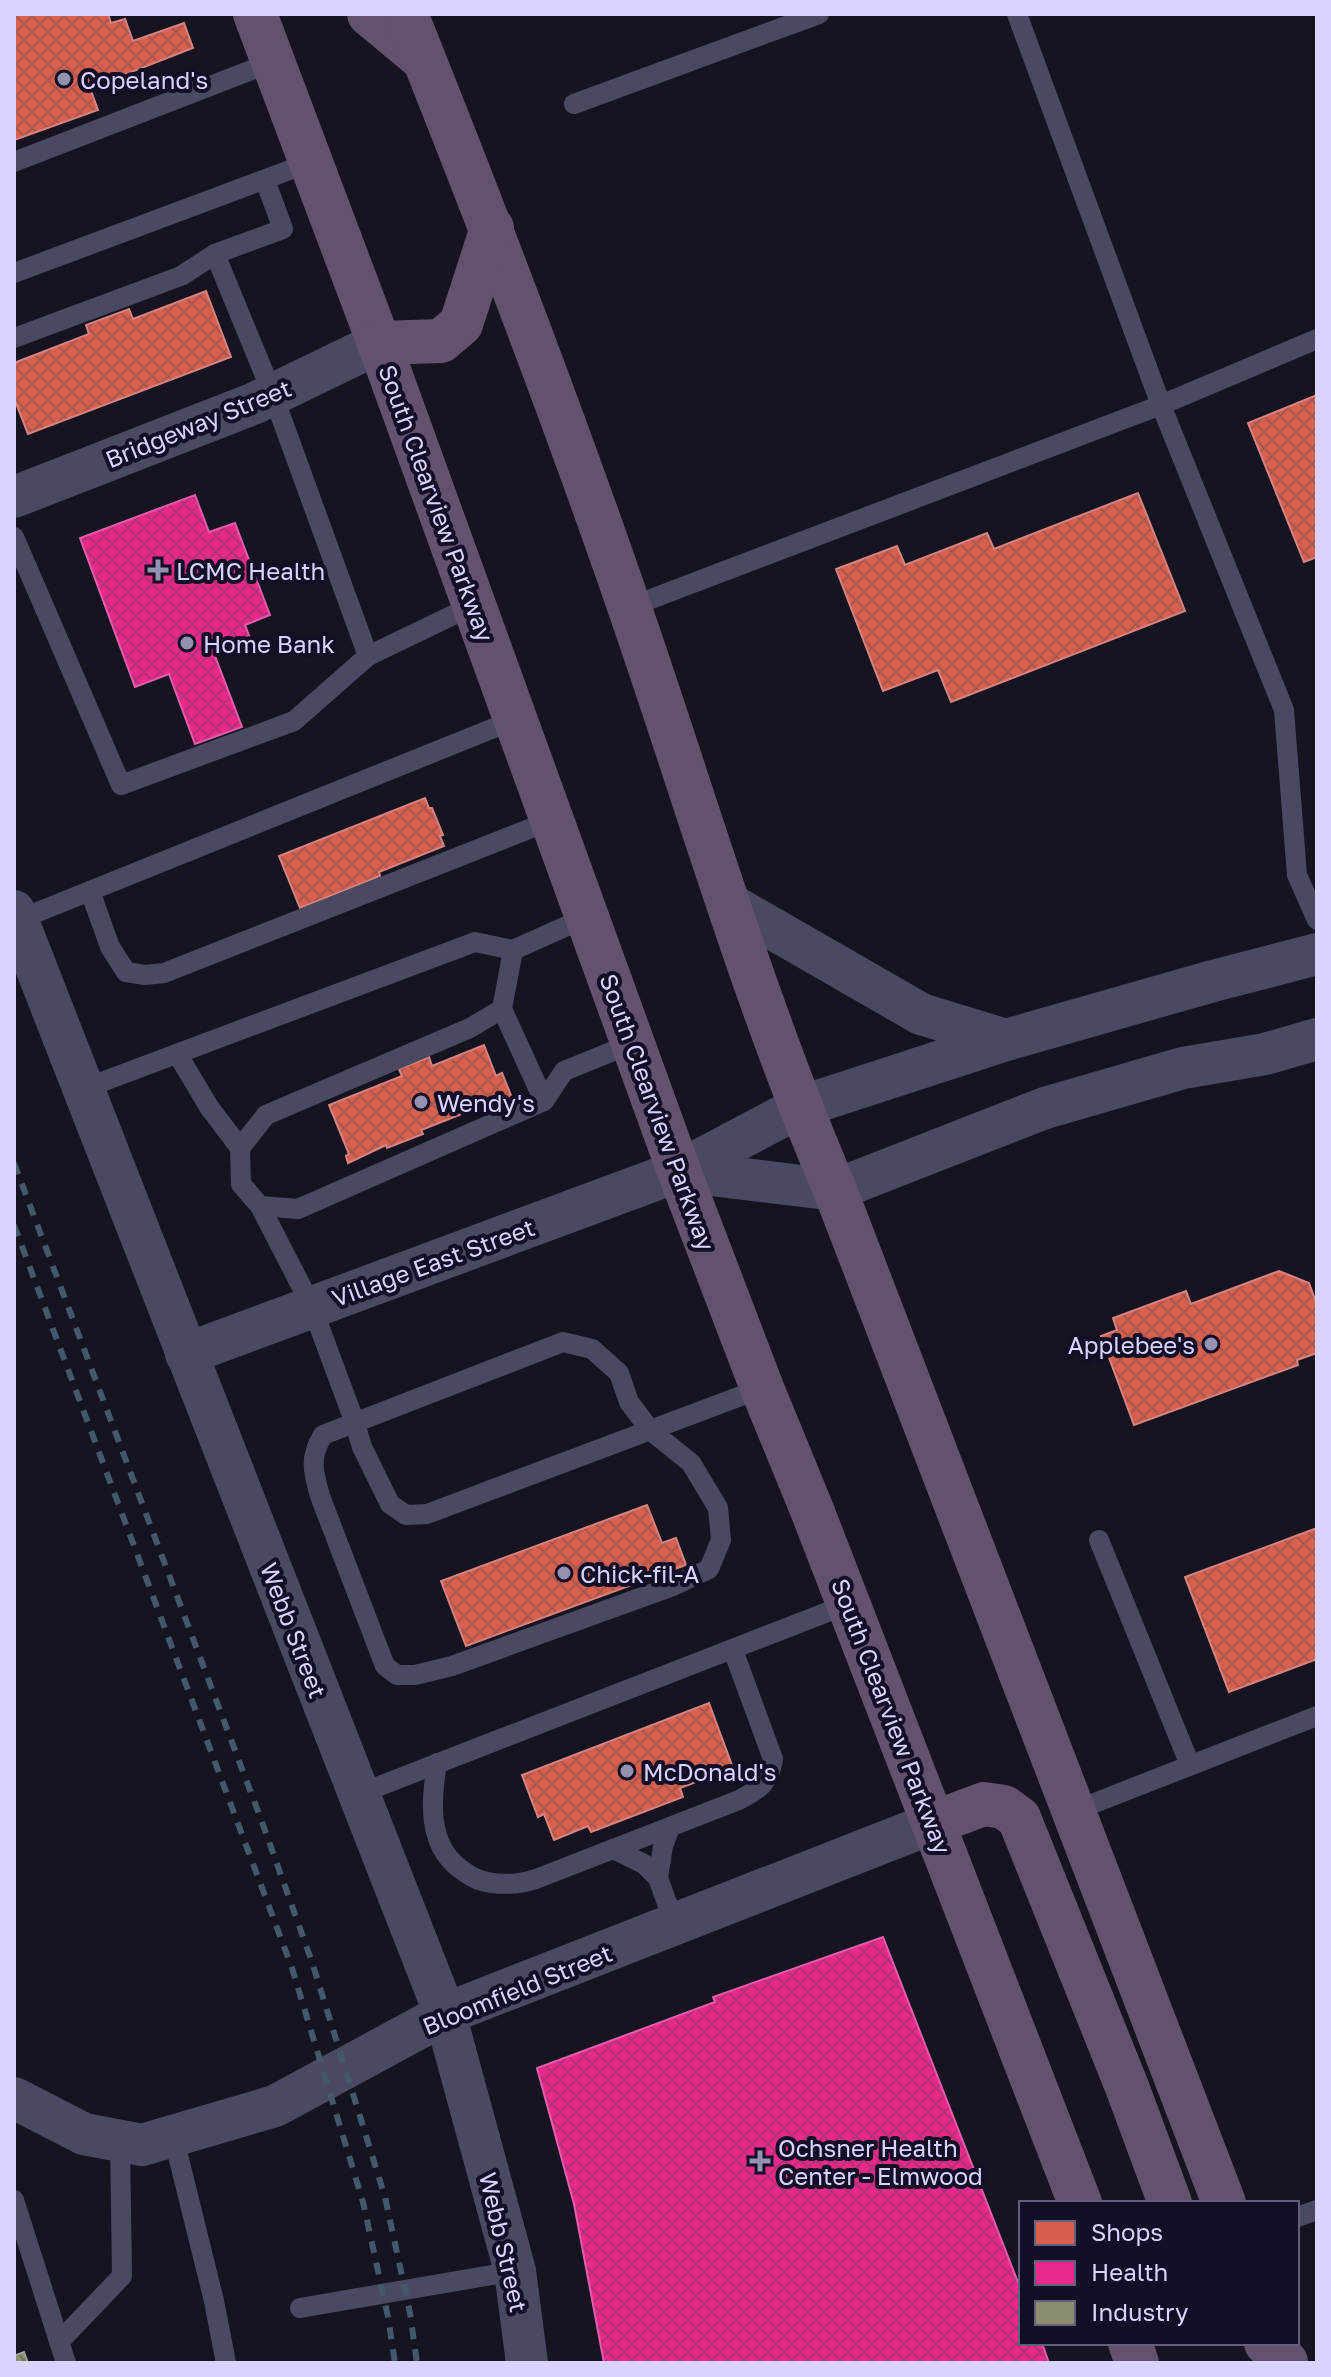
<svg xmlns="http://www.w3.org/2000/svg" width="1331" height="2377" font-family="'Golos Text',sans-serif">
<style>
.shops{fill:url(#shops-cross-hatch);stroke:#d78382;stroke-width:2}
.health{fill:url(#health-cross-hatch);stroke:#e35cad;stroke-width:2}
.industry{fill:url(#industry-cross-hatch);stroke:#a3a29a;stroke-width:2}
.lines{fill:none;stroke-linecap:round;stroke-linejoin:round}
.service{stroke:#4a4962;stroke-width:20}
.minor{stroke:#4a4962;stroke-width:42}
.trunk{stroke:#62526e;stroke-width:44}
.rail{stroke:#43596b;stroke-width:6;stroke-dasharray:12 10;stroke-linecap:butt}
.poi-dot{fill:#9591b1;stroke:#130f26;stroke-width:3}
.labels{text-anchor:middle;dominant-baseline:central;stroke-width:8;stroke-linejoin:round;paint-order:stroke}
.poi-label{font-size:24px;fill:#d9d4ff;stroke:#130f26;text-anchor:start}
.street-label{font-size:24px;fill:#d9d4ff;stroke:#130f26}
</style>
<defs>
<pattern id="shops-cross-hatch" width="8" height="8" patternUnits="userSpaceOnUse" patternTransform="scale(2)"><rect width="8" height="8" fill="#d6604d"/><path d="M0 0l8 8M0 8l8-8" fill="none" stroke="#a9564d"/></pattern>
<pattern id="health-cross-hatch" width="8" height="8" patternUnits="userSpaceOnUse" patternTransform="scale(2)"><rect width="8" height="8" fill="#e7298a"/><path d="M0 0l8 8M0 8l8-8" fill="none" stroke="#b53077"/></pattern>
<pattern id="industry-cross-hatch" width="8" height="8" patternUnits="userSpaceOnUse" patternTransform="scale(2)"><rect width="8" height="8" fill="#8c8c6e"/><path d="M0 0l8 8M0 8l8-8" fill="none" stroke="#767564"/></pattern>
</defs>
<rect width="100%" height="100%" fill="#161421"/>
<g class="shops">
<polygon points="14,14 108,14 111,23 125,19 133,41 184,23 193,48 90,88 98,110 14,140"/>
<polygon points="206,291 231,357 28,434 14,398 14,363 89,334 86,325 129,309 133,319"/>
<polygon points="1317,395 1317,557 1304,562 1248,423"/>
<polygon points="1138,493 1185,611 951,702 938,670 883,691 836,569 897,546 905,565 987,533 994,549"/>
<polygon points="425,798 429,808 432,808 443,835 440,836 444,846 379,872 380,876 300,908 279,856"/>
<polygon points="484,1045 496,1076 502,1073 512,1098 483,1110 482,1106 421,1130 423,1134 387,1148 386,1145 348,1163 346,1156 349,1154 329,1105 402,1076 399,1069 429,1057 432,1066"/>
<polygon points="1279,1271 1309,1283 1317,1305 1317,1353 1297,1360 1298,1365 1134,1425 1101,1336 1117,1330 1113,1318 1186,1291 1191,1304"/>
<polygon points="647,1505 662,1543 676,1538 686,1565 466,1646 441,1581"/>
<polygon points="1317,1528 1317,1659 1229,1692 1185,1577"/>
<polygon points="709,1703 733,1768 680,1788 683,1797 591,1832 588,1826 554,1840 544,1814 538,1817 522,1775"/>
</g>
<g class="health">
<polygon points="195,495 209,532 235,523 270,615 245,625 252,643 215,656 242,727 195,744 169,674 135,687 80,538"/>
<polygon points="883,1937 1021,2290 1021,2343 1042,2343 1049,2363 604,2363 574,2204 537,2068 715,2002 713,1997"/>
</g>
<polygon class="industry" points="24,2352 28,2363 14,2363 14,2356"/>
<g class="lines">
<g class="service">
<polyline points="1017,14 1161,405 1284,710 1297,875 1317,920"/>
<polyline points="574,104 819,14"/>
<polyline points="14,162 272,62"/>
<polyline points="215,254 273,395 368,656"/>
<polyline points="14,273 311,162"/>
<polyline points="14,338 181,276 215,254 283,229 265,180"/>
<polyline points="14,537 121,785 294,721 368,656 474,605"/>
<polyline points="630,607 1161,405 1317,339"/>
<polyline points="90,891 110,947 126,972 145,975 164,973 552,820"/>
<polyline points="587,917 513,950 502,1009 470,1028 266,1115 240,1148 241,1184 260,1206 298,1209 544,1101 564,1071 633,1043"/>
<polyline points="18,920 516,719"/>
<polyline points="502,1009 544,1101"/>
<polyline points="178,1055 209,1107 240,1148"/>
<polyline points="83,1089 475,942 513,950"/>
<polyline points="260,1206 312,1307 355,1423 362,1447 390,1504 406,1515 427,1514 762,1388"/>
<path d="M 563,1342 L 592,1349 L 619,1373 L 629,1402 L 650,1430 L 691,1463 L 718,1508 L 721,1540 L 709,1569 L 673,1586 L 452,1666 L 415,1675 L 397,1675 L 385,1666 L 320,1496 C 313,1471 309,1458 323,1435 Z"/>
<polyline points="1099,1540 1190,1765"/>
<path d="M 437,1763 C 431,1800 427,1843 459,1868 C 471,1877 478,1881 492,1883 C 508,1885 521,1884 536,1879 L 739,1800 C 760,1789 769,1783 773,1759 L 733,1650"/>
<polyline points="359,1794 848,1604"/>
<polyline points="1074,1811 1317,1716"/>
<polyline points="670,1827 663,1846 658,1878 675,1925"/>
<polyline points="613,1849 644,1864 658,1878"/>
<polyline points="173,2135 214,2301 226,2363"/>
<polyline points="14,2200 66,2363"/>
<polyline points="1297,2217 1317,2210"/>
<polyline points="300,2308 515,2271"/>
<polyline points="59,2342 122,2276 120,2141"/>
</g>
<g class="minor">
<polyline points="14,497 255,403 379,343"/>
<polyline points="728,903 921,1014 1006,1040 1213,981 1317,954"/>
<polyline points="14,911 445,2014 515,2271 527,2363"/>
<polyline points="679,1171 835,1190 1045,1108 1183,1068 1265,1054 1317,1039"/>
<polyline points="186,1354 679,1171 800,1107 1006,1040"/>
<polyline points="14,2098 84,2134 142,2145 275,2106 445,2014 933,1823"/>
</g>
<g class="trunk">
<polyline points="255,14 379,343 679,1171 762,1388 812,1510 1080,2203"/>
<polyline points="369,14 423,59"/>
<path d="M 406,14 C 485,211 561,409 630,609 C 697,803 754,1001 835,1190 L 1224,2203"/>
<polyline points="379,343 441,341 461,324 492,228"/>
<polyline points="933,1823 984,1804 1004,1807 1019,1818 1127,2087 1170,2203"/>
<polyline points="1130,2343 1137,2363"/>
<polyline points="1266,2343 1286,2362"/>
</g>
<g class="rail">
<polyline points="14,1163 262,1822 312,1962 385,2197 410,2313 417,2363"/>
<polyline points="14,1225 292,1968 363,2202 388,2317 395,2363"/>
</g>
</g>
<g class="poi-dot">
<circle cx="64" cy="79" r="8"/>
<path d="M154 558h8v8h8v8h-8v8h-8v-8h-8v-8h8z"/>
<circle cx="187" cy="643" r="8"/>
<circle cx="421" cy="1102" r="8"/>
<circle cx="1211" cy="1344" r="8"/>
<circle cx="564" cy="1573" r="8"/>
<circle cx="627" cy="1771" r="8"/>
<path d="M756 2149h8v8h8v8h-8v8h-8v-8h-8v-8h8z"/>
</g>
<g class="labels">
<g class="poi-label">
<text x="80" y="79">Copeland's</text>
<text x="176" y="570">LCMC Health</text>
<text x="203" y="643">Home Bank</text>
<text x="437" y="1102">Wendy's</text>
<text x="1195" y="1344" text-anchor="end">Applebee's</text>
<text x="580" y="1573">Chick-fil-A</text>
<text x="643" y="1771">McDonald's</text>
<text x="778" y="2147">Ochsner Health<tspan x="778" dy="28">Center - Elmwood</tspan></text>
</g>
<g class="street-label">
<text transform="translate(198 423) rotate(-22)">Bridgeway Street</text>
<text transform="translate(437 503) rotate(70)">South Clearview Parkway</text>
<text transform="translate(658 1112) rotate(70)">South Clearview Parkway</text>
<text transform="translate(433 1262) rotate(-20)">Village East Street</text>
<text transform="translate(294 1630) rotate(69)">Webb Street</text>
<text transform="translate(892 1716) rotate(69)">South Clearview Parkway</text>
<text transform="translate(517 1989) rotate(-22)">Bloomfield Street</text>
<text transform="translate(504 2242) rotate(77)">Webb Street</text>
</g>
</g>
<rect width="1331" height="2377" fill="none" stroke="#d9d4ff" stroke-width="32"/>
<rect x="1019" y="2201" width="280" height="144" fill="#130f26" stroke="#625e7d" stroke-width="2"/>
<rect x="1035" y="2221" width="40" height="24" fill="#d6604d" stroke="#625e7d" stroke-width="2"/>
<text x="1091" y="2241" font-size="24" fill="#d9d4ff">Shops</text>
<rect x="1035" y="2261" width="40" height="24" fill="#e7298a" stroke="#625e7d" stroke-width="2"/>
<text x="1091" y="2281" font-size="24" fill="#d9d4ff">Health</text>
<rect x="1035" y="2301" width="40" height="24" fill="#8c8c6e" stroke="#625e7d" stroke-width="2"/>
<text x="1091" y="2321" font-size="24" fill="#d9d4ff">Industry</text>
</svg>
